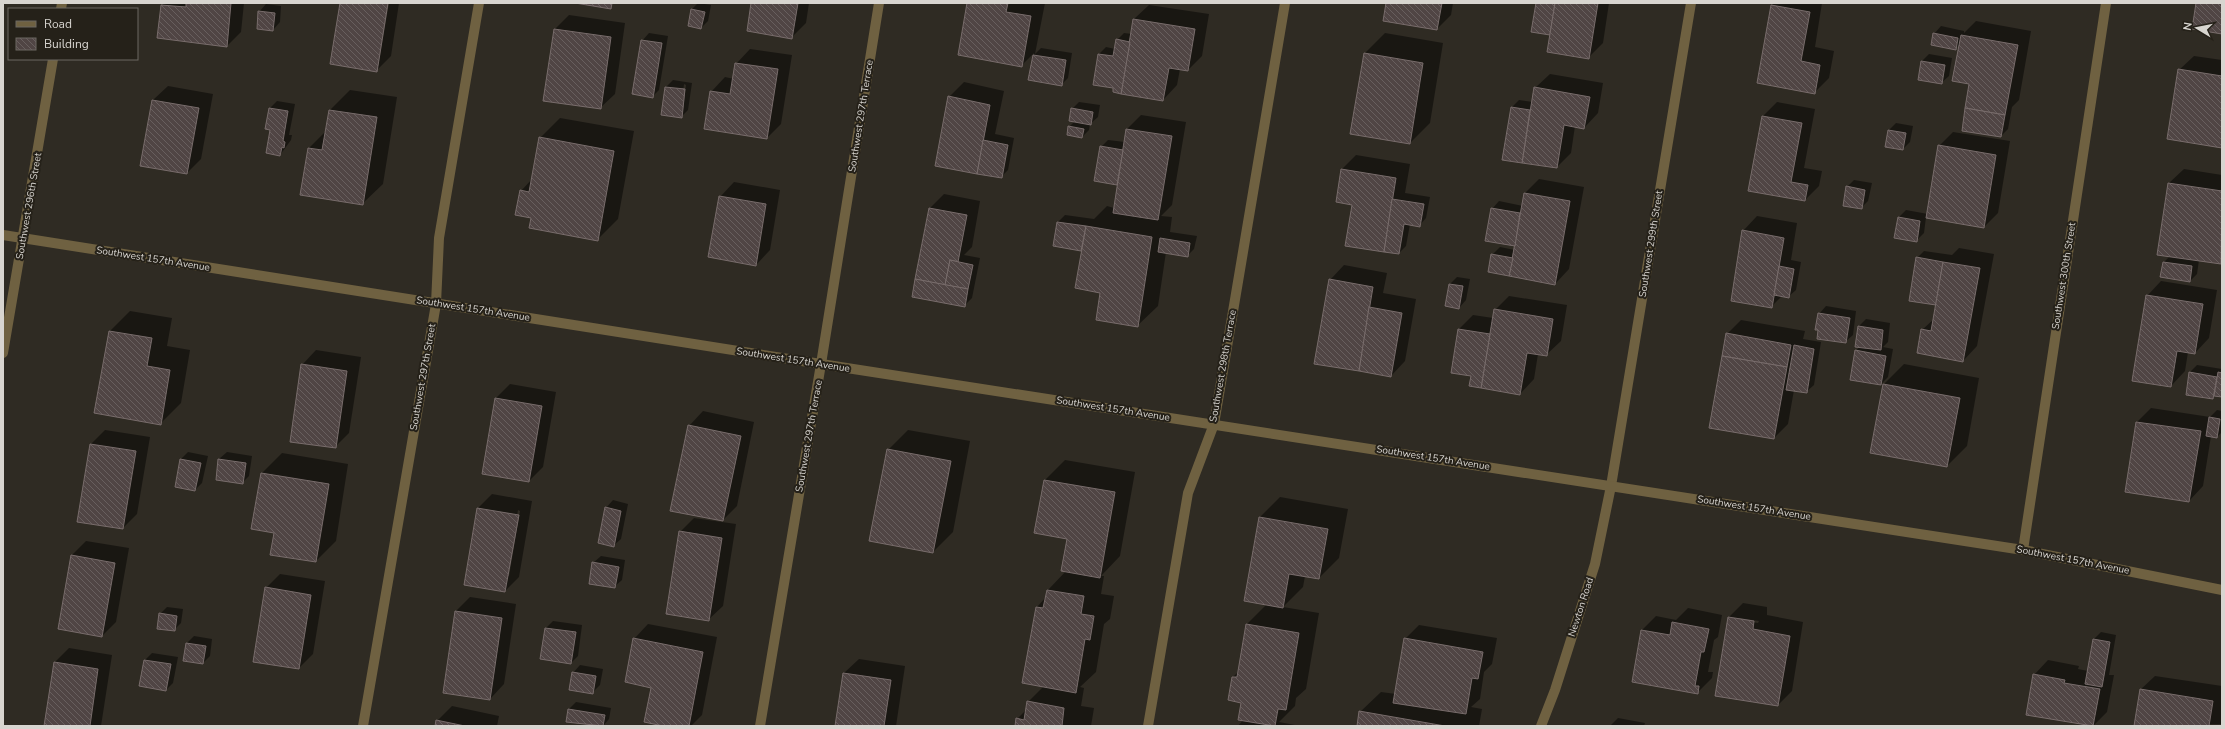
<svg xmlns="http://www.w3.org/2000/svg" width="2225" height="729" font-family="'Nunito Sans',sans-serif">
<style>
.shadow{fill:#0007;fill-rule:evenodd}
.building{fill:url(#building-back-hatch);stroke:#786c6b}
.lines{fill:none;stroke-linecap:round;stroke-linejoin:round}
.minor{stroke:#6f6141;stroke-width:10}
.tertiary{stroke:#6f6141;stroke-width:10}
.labels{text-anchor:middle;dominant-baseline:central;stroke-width:4;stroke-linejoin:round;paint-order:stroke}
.street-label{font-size:10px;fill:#d8d5d0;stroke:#252119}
</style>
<defs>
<pattern id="building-back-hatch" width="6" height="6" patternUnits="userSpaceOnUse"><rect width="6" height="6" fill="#504544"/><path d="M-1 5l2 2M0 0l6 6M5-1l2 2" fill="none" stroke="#685f5e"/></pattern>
</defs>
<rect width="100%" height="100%" fill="#2f2b23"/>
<g class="shadow">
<polygon points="164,3 244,3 241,32 227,46 162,6"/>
<polygon points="341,3 387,3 378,56 380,56 389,3 399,3 391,56 376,71"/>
<polygon points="698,3 711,5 708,21 701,28 692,9"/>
<polygon points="752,3 809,3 806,23 791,38"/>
<polygon points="969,3 1045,3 1035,54 1041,48 1072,53 1068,78 1061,85 1030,80 1034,53 1021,66"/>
<polygon points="1387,3 1453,3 1451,15 1437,29"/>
<polygon points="1537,3 1609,3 1603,43 1588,58"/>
<polygon points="1774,3 1822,3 1815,47 1834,51 1829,78 1814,93 1758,82 1772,5"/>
<polygon points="266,4 281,6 280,22 273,30 259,12"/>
<polygon points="1149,5 1209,14 1202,56 1188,70 1180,69 1177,85 1163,100 1094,84 1099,54 1106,47 1115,49 1117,40 1124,33 1132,34 1134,19"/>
<polygon points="569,15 625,23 615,94 600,108 555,29"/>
<polygon points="1976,21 2031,31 2019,100 2012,107 2008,129 2001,136 1970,83 1960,44 1955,49 1934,34 1941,26 1964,31 1964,33"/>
<polygon points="649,33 668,36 659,90 652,97 642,41"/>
<polygon points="1385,33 1443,43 1430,123 1410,143 1365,53"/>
<polygon points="750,49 792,55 781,124 767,138 711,92 725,77 734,79 736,64"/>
<polygon points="1929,54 1952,58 1949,76 1941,83 1919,79 1922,61"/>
<polygon points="2194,56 2222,60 2222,147 2179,70"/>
<polygon points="1550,74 1603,83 1598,113 1584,128 1575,126 1571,153 1557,167 1504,159 1512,107 1519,100 1533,102 1535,88"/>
<path d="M 673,80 L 692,83 L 688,110 L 681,117 L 666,87 ZM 684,84 L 686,85 L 683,110 L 681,110 Z"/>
<polygon points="964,82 1004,91 995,134 1014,138 1008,170 1001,177 949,97"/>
<polygon points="168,86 213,94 201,159 187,173 141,165 153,100"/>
<polygon points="350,90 397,97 383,184 362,204 309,148 326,131 330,110"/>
<polygon points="277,101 295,104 289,135 292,135 291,140 280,155 271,129 266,128 270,108"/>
<polygon points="1079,102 1100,105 1098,117 1090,124 1089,130 1082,137 1069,127 1075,121 1072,109"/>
<polygon points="1777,102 1815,109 1804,168 1822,171 1819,186 1805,200 1750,190 1763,116"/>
<polygon points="1141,115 1186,122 1172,205 1161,216 1172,217 1170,232 1197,236 1194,249 1187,256 1166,252 1158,306 1137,326 1101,292 1083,248 1081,250 1054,246 1058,222 1065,215 1094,219 1107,206 1114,208 1119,182 1117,184 1101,147 1108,140 1125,142 1127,129"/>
<polygon points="560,118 634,131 618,219 597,240 532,217 521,191 532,179 540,138"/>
<polygon points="1896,123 1913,126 1910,142 1903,149 1889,130"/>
<polygon points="1953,132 2010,141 1998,213 1984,227 1926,217 1924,233 1916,241 1899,217 1906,210 1928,214 1939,146"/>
<polygon points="1356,155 1410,164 1405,193 1430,197 1426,218 1419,226 1410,224 1406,246 1399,253 1353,204 1337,201 1342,169"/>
<polygon points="2184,169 2222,175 2222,262 2199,260 2197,274 2190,281 2164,262 2170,256 2169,183"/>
<polygon points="1539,179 1584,187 1569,269 1555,284 1492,255 1500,247 1515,250 1516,245 1492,209 1499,201 1523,206 1525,193"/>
<polygon points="1854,180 1872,183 1868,201 1861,208 1847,187"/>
<polygon points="734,182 780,190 770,250 756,265 720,197"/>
<polygon points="944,194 980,201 972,247 964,255 980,258 972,298 965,305 930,208"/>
<polygon points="1757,216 1797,223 1791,260 1801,262 1796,290 1788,297 1782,296 1772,306 1743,231"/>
<polygon points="1959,248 1994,254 1977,346 1963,361 1922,330 1935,318 1937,302 1917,258 1924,251 1952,255"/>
<polygon points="1344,265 1387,273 1383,293 1416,299 1405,361 1391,376 1330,280"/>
<polygon points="1457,277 1470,279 1466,300 1459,308 1446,305 1450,284"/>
<polygon points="2161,281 2217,290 2209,338 2195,353 2188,352 2185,371 2171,386 2147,296"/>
<polygon points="1509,296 1567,305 1561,341 1546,355 1538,354 1534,379 1520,394 1472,375 1459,329 1473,315 1493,318 1495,310"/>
<polygon points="1826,306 1856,311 1853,335 1845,342 1819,314"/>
<polygon points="130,311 172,318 167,346 190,350 181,403 160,424 110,331"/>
<polygon points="1866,319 1890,323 1888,342 1883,347 1893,349 1888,377 1881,384 1856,351 1860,346 1859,326"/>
<polygon points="1741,320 1805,331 1803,339 1821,342 1814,385 1806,392 1794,390 1788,424 1774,438 1727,334"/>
<polygon points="316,350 361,357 349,433 335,447 302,365"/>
<polygon points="1904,364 1979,378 1967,446 1947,466 1884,384"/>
<polygon points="2197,365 2222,369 2222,396 2216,395 2213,398 2190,372"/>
<polygon points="510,384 556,392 543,467 529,481 496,398"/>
<polygon points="2151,408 2210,417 2217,410 2222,411 2222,432 2217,437 2211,436 2203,486 2189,501 2126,491 2137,422"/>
<polygon points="703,411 754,422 737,506 723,520 689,426"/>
<polygon points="105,430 150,437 137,514 123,528 91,444"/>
<polygon points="908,430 970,441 953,532 933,552 888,450"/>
<polygon points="188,452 208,456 202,483 195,490 177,486 181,459"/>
<polygon points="227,452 252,456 249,476 242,483 219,459"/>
<polygon points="282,453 348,464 336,541 316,561 262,473"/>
<polygon points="1065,460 1135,472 1120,556 1101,576 1104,576 1101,594 1114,596 1110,619 1104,624 1096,672 1080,687 1084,688 1081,706 1094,708 1091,726 1016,726 1017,719 1027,709 1028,702 1044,686 1023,683 1037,607 1046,597 1048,590 1066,571 1068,538 1045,480"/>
<path d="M 492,494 L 532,501 L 519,577 L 505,591 L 478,508 ZM 518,510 L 520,511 L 509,576 L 507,576 Z"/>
<polygon points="1280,497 1348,509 1339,558 1319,578 1305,576 1303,587 1283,607 1319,613 1306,689 1296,698 1295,706 1279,722 1300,726 1238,726 1243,720 1242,702 1233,677 1239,671 1247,624 1267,604 1260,517"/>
<polygon points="613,500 628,504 621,539 613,546 606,508"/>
<polygon points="694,518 736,524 723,606 708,620 680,532"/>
<polygon points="86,541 129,548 116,622 102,636 72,555"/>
<polygon points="601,556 625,560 622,580 614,587 593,563"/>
<polygon points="280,574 325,581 313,654 299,668 266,588"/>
<polygon points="470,597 516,604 504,684 490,699 456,611"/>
<path d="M 1743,603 L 1767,607 L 1767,615 L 1803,622 L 1792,691 L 1778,705 L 1729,617 ZM 1739,618 L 1759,621 L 1758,623 L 1739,620 Z"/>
<polygon points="167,607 183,609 181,623 174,630 160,614"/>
<polygon points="1688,608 1722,615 1718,637 1714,640 1708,672 1713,672 1712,678 1697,693 1642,630 1656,616 1676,620"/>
<polygon points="553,621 582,625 578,656 571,663 545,629"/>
<polygon points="648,624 717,637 702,715 691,726 669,726 634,639"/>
<polygon points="1419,625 1497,638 1492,664 1484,672 1480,699 1471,707 1482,709 1479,726 1358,726 1360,712 1381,692 1396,694 1405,639"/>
<polygon points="2101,632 2116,635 2109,675 2114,675 2107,712 2093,726 2034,675 2048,660 2079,666 2078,669 2088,671 2094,639"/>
<polygon points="194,636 212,639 210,656 203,663 184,661 187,643"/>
<polygon points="69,648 112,655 101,726 45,726 55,662"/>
<polygon points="152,653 178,657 173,683 166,690 140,685 145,660"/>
<polygon points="859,659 905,666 896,726 836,726 844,673"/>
<polygon points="580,665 603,669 600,685 593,692 573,673"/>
<polygon points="2155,676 2222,686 2221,724 2135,726 2140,690"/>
<polygon points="576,702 611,708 609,719 603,726 567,721 569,709"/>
<polygon points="452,706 499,716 497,726 436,726 437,721"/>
<polygon points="1618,718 1645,723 1644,726 1610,726"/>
</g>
<g class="building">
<polygon points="186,3 231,3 227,47 157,38 161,5 186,7"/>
<polygon points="340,3 388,3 377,72 330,64"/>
<polygon points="575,3 612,3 611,9"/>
<polygon points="751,3 798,3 792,39 747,31"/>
<polygon points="967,3 1008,3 1006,12 1031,16 1022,67 958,55"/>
<polygon points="1386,3 1442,3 1437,30 1383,21"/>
<polygon points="1536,3 1555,3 1550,35 1531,32"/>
<polygon points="1555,3 1598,3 1589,59 1547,52"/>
<polygon points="2196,3 2222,3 2222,34 2192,29"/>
<polygon points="1771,5 1810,12 1801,61 1820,65 1815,94 1757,83"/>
<polygon points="691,9 705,12 701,29 688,26"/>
<polygon points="258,11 275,13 273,31 257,29"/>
<polygon points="1133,19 1195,29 1188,71 1169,68 1163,101 1121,94"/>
<polygon points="554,29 611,37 601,109 543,101"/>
<polygon points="1933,33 1958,38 1956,50 1931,45"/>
<polygon points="1961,35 2018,45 2005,115 1965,108 1969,84 1952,81"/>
<polygon points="1116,39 1130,42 1121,94 1113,92 1113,88 1093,85 1098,54 1113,56"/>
<polygon points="641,40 662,43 653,98 632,94"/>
<polygon points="1364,53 1423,63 1410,144 1350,134"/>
<polygon points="1033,55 1066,60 1062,86 1028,80"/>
<polygon points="1921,61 1945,65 1942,84 1918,80"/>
<polygon points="735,63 778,69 767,139 704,129 710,91 730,94"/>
<polygon points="2178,69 2222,76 2222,148 2167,139"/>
<polygon points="665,87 685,89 682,118 661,115"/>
<polygon points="1534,87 1590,97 1584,129 1564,125 1557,168 1522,163"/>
<polygon points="948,96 990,105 977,174 935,166"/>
<polygon points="152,100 199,108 187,174 140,166"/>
<polygon points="1511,107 1530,110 1522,163 1502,160"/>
<polygon points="269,108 288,111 283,141 285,142 284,148 282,147 280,156 266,153 270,130 265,129"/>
<polygon points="1071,108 1093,112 1091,125 1069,121"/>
<polygon points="1965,108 2005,115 2001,137 1962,131"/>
<polygon points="329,110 377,117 363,205 300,195 308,148 322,150"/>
<polygon points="1762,116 1802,123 1791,182 1808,185 1805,201 1748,191"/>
<polygon points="1068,126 1084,129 1082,138 1067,135"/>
<polygon points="1126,129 1172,136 1158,220 1113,213"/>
<polygon points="1888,130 1906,133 1903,150 1885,147"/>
<polygon points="539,137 614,151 598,241 529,228 531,218 515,215 520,190 529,192"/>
<polygon points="983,140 1008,145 1002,178 977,174"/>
<polygon points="1938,145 1996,155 1984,228 1926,218"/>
<polygon points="1100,146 1123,150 1117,185 1094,181"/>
<polygon points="1341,169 1396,178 1384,252 1345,246 1352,205 1336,202"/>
<polygon points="2168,183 2222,191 2221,264 2157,255"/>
<polygon points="1846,186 1865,190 1862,209 1843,206"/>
<polygon points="1524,193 1570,201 1555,285 1509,276"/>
<polygon points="719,196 766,204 756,266 708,257"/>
<polygon points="1392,199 1424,204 1420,227 1404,224 1399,254 1384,252"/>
<polygon points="929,208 967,215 958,262 950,260 945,285 915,279"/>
<polygon points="1491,208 1520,213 1515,246 1485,241"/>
<polygon points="1898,217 1920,221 1917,242 1894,238"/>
<polygon points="1057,222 1086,226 1081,251 1053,246"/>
<polygon points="1086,226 1152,237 1138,327 1096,320 1100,293 1075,288"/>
<polygon points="1742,230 1784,238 1772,308 1731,301"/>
<polygon points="1160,238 1190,243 1188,257 1158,252"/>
<polygon points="1491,254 1513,258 1509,276 1488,272"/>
<polygon points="1916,257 1943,262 1936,305 1909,301"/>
<polygon points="950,260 973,265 968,289 945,285"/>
<polygon points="1943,262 1980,268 1963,362 1917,353 1921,329 1931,331"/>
<polygon points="2163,262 2192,266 2190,282 2160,277"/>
<polygon points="1779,266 1794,269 1789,298 1774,295"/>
<polygon points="915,279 968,289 965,307 912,297"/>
<polygon points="1329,279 1373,287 1359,371 1314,364"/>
<polygon points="1449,284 1463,286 1459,309 1445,306"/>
<polygon points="2146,295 2203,304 2195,354 2177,351 2171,387 2132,381"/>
<polygon points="1369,307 1402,313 1391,377 1359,371"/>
<polygon points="1494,309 1553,319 1547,356 1527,353 1520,395 1481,388"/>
<polygon points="1818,313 1850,318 1846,343 1817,339 1818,330 1815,330"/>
<polygon points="1858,326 1883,330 1881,350 1855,347"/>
<polygon points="1458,329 1490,334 1481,388 1469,386 1471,376 1451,373"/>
<polygon points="109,331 152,338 147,366 170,370 161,425 94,413"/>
<polygon points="1726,333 1791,345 1787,367 1722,356"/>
<polygon points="1794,345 1814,349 1807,393 1786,390"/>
<polygon points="1855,350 1886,356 1881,385 1850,380"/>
<polygon points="1722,356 1787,367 1774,439 1709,428"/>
<polygon points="301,364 347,371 336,448 290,442"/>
<polygon points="2189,372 2217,377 2213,399 2186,395"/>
<polygon points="2218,372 2222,373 2222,397 2214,396"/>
<polygon points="1883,384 1960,398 1947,467 1870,453"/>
<polygon points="495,398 542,406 529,482 482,474"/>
<polygon points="2209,417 2220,419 2217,438 2206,436"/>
<polygon points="2136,422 2201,431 2189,502 2125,492"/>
<polygon points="688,425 741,436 723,521 670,511"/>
<polygon points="90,444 136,451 123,529 77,522"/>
<polygon points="887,449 951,461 933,553 869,541"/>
<polygon points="180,459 201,463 195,491 175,487"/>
<polygon points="218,459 246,463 243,484 216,480"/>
<polygon points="261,473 329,484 316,562 270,555 274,533 251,529"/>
<polygon points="1044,480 1115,492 1100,578 1061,571 1067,539 1034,533"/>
<polygon points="605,507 621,511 614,547 598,543"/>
<polygon points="477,508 519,515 505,592 464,585"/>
<polygon points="1259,517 1328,529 1319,579 1289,574 1283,608 1244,601"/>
<polygon points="679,531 722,538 709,621 666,614"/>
<polygon points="71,555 115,563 102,637 58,629"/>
<polygon points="592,562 619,567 615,588 589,584"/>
<polygon points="265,587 311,595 299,669 253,662"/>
<polygon points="1047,590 1084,596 1081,614 1094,616 1090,640 1085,639 1076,693 1022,683 1036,607 1043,608"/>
<polygon points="455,611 502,618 490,700 443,693"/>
<polygon points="159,613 177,616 175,631 157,629"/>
<polygon points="1728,617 1754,621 1753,629 1790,636 1778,706 1715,696"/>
<polygon points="1672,622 1709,629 1704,652 1701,652 1695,686 1699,686 1698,694 1632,682 1641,630 1670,635"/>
<polygon points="1246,624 1299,633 1286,710 1278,709 1275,726 1238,720 1241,703 1228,700 1232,677 1237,677"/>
<polygon points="545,628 576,632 571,664 540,659"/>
<polygon points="633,638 703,652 689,726 663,726 644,722 651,688 625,682"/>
<polygon points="1404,638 1483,652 1478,679 1472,678 1466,714 1393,703"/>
<polygon points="2093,639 2110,642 2102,687 2085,684"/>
<polygon points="186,643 206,646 203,664 183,661"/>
<polygon points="144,660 171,664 166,691 139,686"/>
<polygon points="54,662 98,669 90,726 44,726"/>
<polygon points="572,672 596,676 593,694 569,690"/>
<polygon points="843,673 891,680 884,726 835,726"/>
<polygon points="2033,674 2065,680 2064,683 2100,689 2093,726 2026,715"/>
<polygon points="2140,689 2213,701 2209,726 2134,726"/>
<polygon points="1027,701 1064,708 1062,726 1015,726 1016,718 1024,720"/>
<polygon points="568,709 605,715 603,726 566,722"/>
<polygon points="1359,711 1445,726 1357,726"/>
<polygon points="436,720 465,726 435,726"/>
</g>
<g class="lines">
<g class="minor">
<polyline points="2023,550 2106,3"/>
<polyline points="363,726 436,304 439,238 479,3"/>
<polyline points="760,726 821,364 879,3"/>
<polyline points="1148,726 1188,493 1214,424 1285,3"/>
<polyline points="1541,726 1555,690 1595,564 1611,486 1691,3"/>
</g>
<g class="tertiary">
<polyline points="61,9 62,3"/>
<polyline points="3,235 821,364 2023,550 2222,590"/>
<polyline points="3,353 53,59"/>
</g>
</g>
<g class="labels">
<g class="street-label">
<text transform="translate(861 116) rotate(-81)">Southwest 297th Terrace</text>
<text transform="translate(29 206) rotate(-80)">Southwest 296th Street</text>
<text transform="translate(1651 244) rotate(-81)">Southwest 299th Street</text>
<text transform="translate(153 259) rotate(9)">Southwest 157th Avenue</text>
<text transform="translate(2064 276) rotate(-81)">Southwest 300th Street</text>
<text transform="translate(473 309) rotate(9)">Southwest 157th Avenue</text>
<text transform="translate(793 360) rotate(9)">Southwest 157th Avenue</text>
<text transform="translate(1223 366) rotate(-80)">Southwest 298th Terrace</text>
<text transform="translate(423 377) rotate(-80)">Southwest 297th Street</text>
<text transform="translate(1113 409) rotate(9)">Southwest 157th Avenue</text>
<text transform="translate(809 436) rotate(-80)">Southwest 297th Terrace</text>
<text transform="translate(1433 458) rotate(9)">Southwest 157th Avenue</text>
<text transform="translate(1754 508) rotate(9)">Southwest 157th Avenue</text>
<text transform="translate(2073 560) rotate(11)">Southwest 157th Avenue</text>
<text transform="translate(1581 607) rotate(-72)">Newton Road</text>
</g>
</g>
<rect width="2225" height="729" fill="none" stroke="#d8d5d0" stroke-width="8"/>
<rect x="8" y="8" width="130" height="52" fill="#252119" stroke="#6d6962"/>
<rect x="16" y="21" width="20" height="6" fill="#6f6141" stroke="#6d6962"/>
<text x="44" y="28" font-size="12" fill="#d8d5d0">Road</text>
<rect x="16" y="38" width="20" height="12" fill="url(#building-back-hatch)" stroke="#6d6962"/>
<text x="44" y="48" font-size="12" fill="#d8d5d0">Building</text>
<g transform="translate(2197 28) rotate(280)" stroke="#252119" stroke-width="3" paint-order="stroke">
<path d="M0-3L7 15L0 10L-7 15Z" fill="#d8d5d0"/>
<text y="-6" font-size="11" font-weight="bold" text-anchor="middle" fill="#d8d5d0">N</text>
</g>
</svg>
